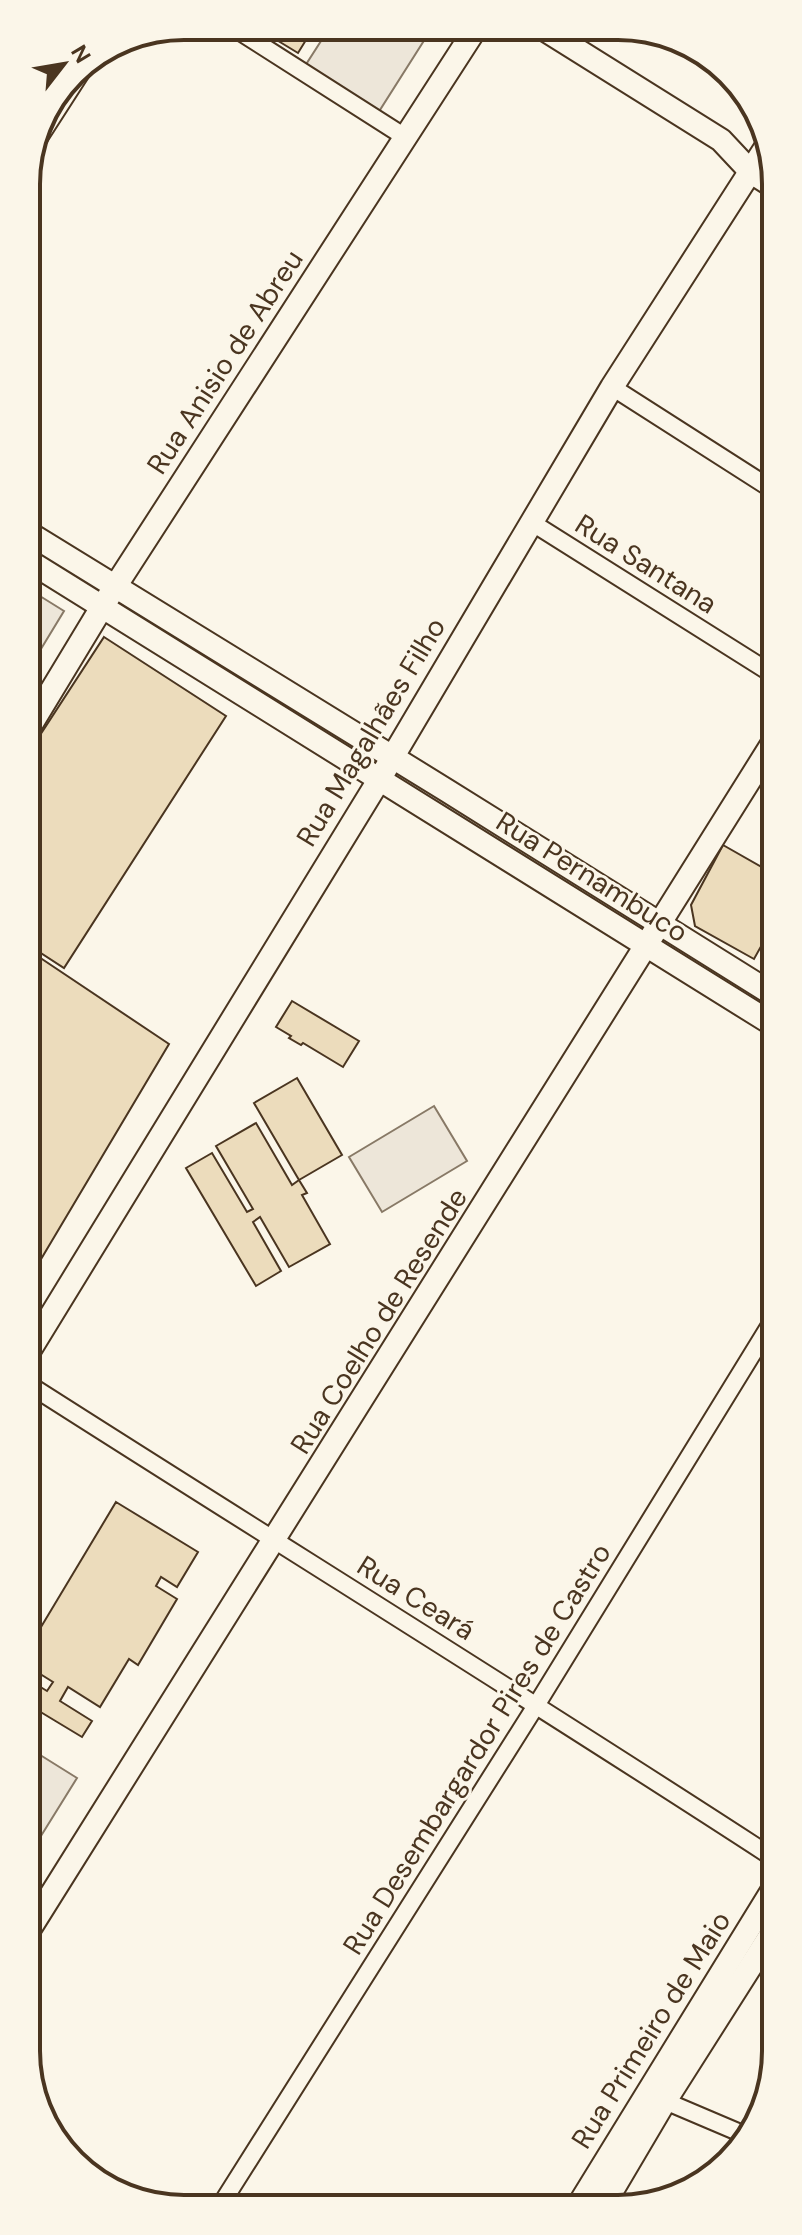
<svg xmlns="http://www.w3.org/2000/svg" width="802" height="2235" font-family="'DM Sans',sans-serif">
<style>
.green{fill:#ede6d9;stroke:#887966;stroke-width:2}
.building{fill:#ecdcbc;stroke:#4a3520;stroke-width:2}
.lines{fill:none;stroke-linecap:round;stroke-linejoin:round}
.street-casing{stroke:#4a3520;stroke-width:20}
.secondary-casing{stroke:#4a3520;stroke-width:26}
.street{stroke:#fbf6e9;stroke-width:16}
.secondary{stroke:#fbf6e9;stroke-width:22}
.labels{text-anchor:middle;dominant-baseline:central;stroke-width:6;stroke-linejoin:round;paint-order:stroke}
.street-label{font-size:28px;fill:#4a3520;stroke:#fbf6e9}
.rim{fill:none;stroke:#4a3520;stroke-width:4}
</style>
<rect width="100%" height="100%" fill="#fbf6e9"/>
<g class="green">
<polygon points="330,27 432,28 378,113 305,66"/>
<polygon points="27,588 64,611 27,672"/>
<polygon points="434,1106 467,1161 382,1212 349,1157"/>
<polygon points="29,1748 77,1778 31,1852 29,1851"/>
</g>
<g class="building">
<polygon points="283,27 314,27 298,53 275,39"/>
<polygon points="104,637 226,716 64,968 27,944 27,766 36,752 31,749"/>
<polygon points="723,845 774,874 774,923 754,959 695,926 691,905"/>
<polygon points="27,949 169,1044 28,1281"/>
<polygon points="292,1001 359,1041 343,1067 303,1043 301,1045 289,1038 291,1036 276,1027"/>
<polygon points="297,1078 342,1155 299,1180 307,1193 302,1195 330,1244 289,1267 260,1217 253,1222 281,1271 256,1286 186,1168 212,1153 247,1212 253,1209 216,1146 256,1123 292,1185 299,1180 254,1103"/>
<polygon points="116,1502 198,1552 177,1587 161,1577 156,1586 177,1599 138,1665 129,1659 100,1707 68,1687 60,1701 92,1721 82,1737 29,1705 29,1680 47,1691 53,1682 29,1667 29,1647"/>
</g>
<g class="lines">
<g class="street-casing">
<g id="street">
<polyline points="231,26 405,137"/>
<polyline points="612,387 773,490"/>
<polyline points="531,522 774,675"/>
<path d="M 28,1384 C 277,1543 528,1698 775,1859"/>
<polyline points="665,2101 745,2135"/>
<polyline points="220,2206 537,1704 775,1317"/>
</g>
</g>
<g class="secondary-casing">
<g id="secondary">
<polyline points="542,28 721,140 751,172 773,186"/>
<polyline points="36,137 83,64"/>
<polyline points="27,532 446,790 774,995"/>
<polyline points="27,560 774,1025"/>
<polyline points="27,731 102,607 476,28"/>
<polyline points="28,1353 379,780 612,387 768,144"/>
<path d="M 29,1930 C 280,1535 529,1139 774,741"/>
<polyline points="578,2206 775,1886"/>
<polyline points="603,2206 665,2101 775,1928"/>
</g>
</g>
<use href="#street" class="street"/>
<use href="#secondary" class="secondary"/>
</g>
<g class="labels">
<g class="street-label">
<text transform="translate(225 362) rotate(-57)">Rua Anisio de Abreu</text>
<text transform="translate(646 564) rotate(32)">Rua Santana</text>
<text transform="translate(371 732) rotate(-59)">Rua Magalhães Filho</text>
<text transform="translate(592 877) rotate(32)">Rua Pernambuco</text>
<text transform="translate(379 1321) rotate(-58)">Rua Coelho de Resende</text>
<text transform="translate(416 1598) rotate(32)">Rua Ceará</text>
<text transform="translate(477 1749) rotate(-58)">Rua Desembargardor Pires de Castro</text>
<text transform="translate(651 2030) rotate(-58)">Rua Primeiro de Maio</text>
</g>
</g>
<path d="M0 0H802V2235H0ZM184 40H618A144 144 0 0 1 762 184V2051A144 144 0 0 1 618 2195H184A144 144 0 0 1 40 2051V184A144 144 0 0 1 184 40Z" fill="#fbf6e9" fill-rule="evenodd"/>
<path class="rim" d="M184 40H618A144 144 0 0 1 762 184V2051A144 144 0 0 1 618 2195H184A144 144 0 0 1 40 2051V184A144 144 0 0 1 184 40Z"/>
<g transform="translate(64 64) rotate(59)" stroke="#fbf6e9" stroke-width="6" paint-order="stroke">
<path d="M0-6L14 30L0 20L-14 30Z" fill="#4a3520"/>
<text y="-12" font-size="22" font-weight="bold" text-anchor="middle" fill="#4a3520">N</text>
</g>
</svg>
